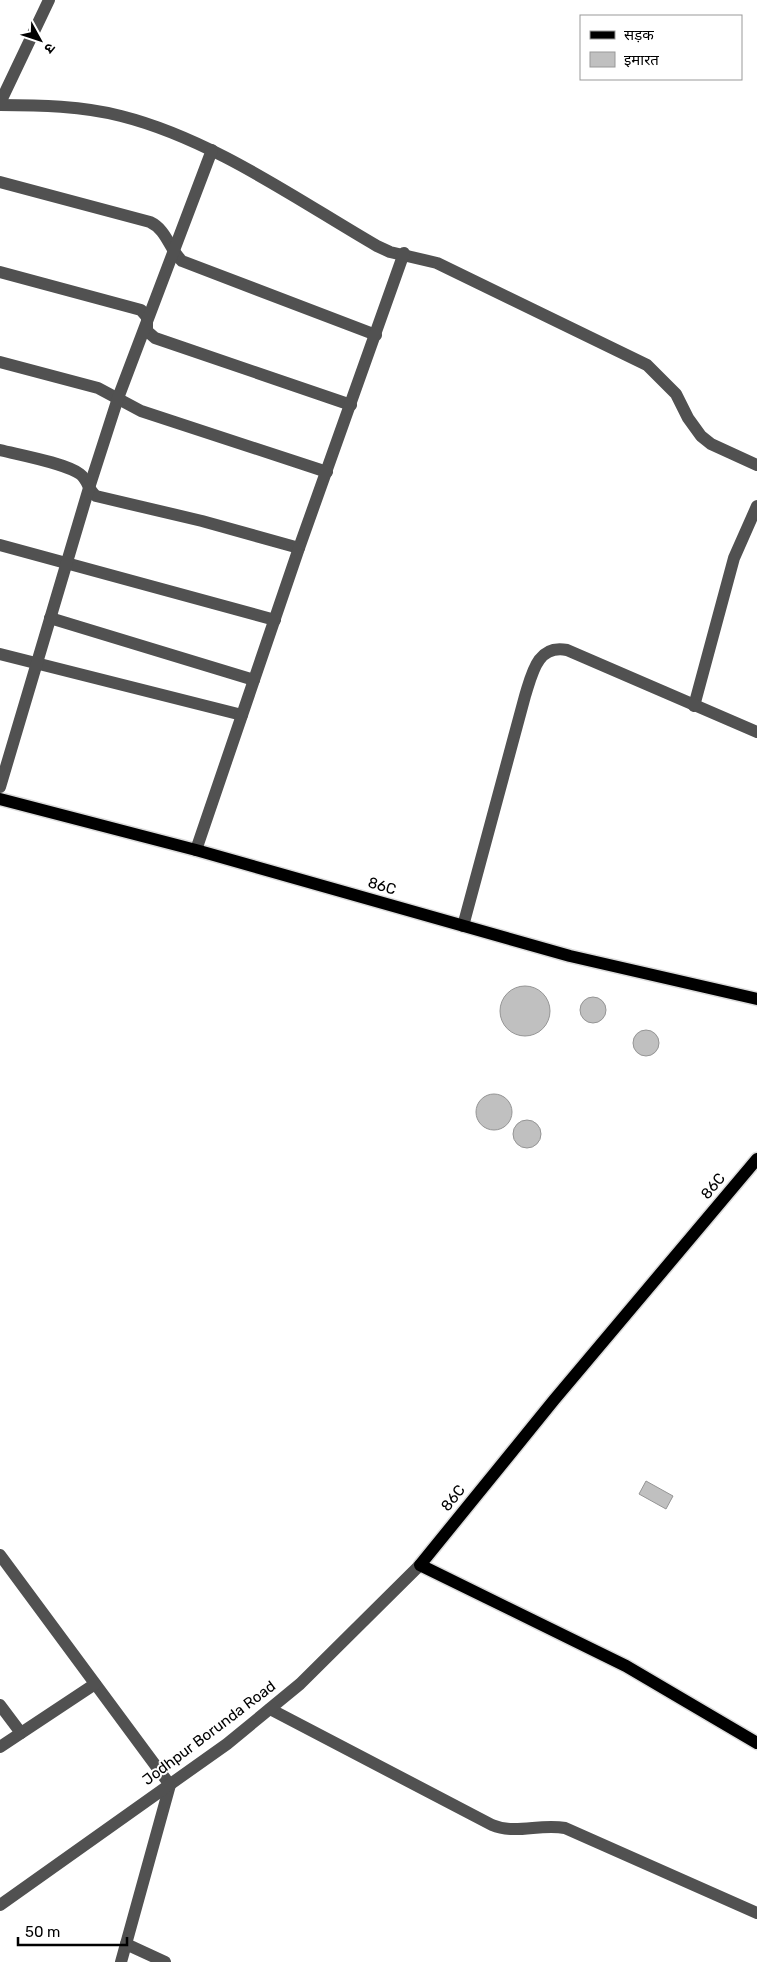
<svg xmlns="http://www.w3.org/2000/svg" width="757" height="1962" font-family="Rubik,'Noto Sans Devanagari',sans-serif">
<style>
.building{fill:#c0c0c0;stroke:#959595}
.lines{fill:none;stroke-linecap:round;stroke-linejoin:round}
.major-casing{stroke:#dbdbdb;stroke-width:15}
.minor{stroke:#515151;stroke-width:12}
.major{stroke:#000;stroke-width:12}
.labels{text-anchor:middle;dominant-baseline:central;stroke-width:4;stroke-linejoin:round;paint-order:stroke}
.street-label{font-size:15px;fill:#000;stroke:#fff}
</style>
<rect width="100%" height="100%" fill="#fff"/>
<g class="building">
<circle cx="525" cy="1011" r="25"/>
<circle cx="593" cy="1010" r="13"/>
<circle cx="646" cy="1043" r="13"/>
<circle cx="494" cy="1112" r="18"/>
<circle cx="527" cy="1134" r="14"/>
<polygon points="646,1481 673,1496 666,1509 639,1494"/>
</g>
<g class="lines">
<g class="major-casing">
<g id="major">
<polyline points="0,799 196,850 570,956 757,999"/>
<polyline points="757,1159 554,1400 420,1565 626,1666 757,1743"/>
</g>
</g>
<g class="minor">
<polyline points="0,103 49,0"/>
<path d="M 0,105 C 39,105 83,106 121,116 C 212,139 296,199 377,246 L 390,252 L 437,263 L 647,365 L 676,394 L 688,418 L 701,436 L 711,444 L 757,465"/>
<path d="M 0,182 L 150,222 C 167,230 169,249 182,261 L 376,335"/>
<polyline points="0,272 141,310 147,317 147,331 155,338 351,405"/>
<polyline points="0,362 98,388 141,411 327,472"/>
<path d="M 0,450 C 20,455 65,463 80,474 C 88,480 88,490 96,496 L 202,521 L 299,548"/>
<polyline points="0,545 275,620"/>
<polyline points="50,618 254,680"/>
<polyline points="0,654 242,715"/>
<polyline points="694,706 734,558 757,506"/>
<polyline points="0,787 89,488 118,398 212,150"/>
<polyline points="196,850 299,548 404,253"/>
<path d="M 463,926 L 525,696 C 532,674 537,644 567,650 L 757,732"/>
<polyline points="0,1555 170,1785 121,1962"/>
<polyline points="0,1705 21,1733"/>
<path d="M 270,1709 L 492,1825 C 516,1835 540,1823 565,1828 L 757,1913"/>
<polyline points="0,1747 95,1684"/>
<polyline points="0,1905 227,1744 300,1684 420,1565"/>
<polyline points="126,1944 165,1962"/>
</g>
<use href="#major" class="major"/>
</g>
<g class="labels">
<g class="street-label">
<text transform="translate(382 886) rotate(16)">86C</text>
<text transform="translate(713 1186) rotate(-50)">86C</text>
<text transform="translate(453 1498) rotate(-51)">86C</text>
<text transform="translate(209 1733) rotate(-37)">Jodhpur Borunda Road</text>
</g>
</g>
<rect x="580" y="15" width="162" height="65" fill="#ffffff" stroke="#999999"/>
<rect x="590" y="31" width="25" height="8" fill="#000000" stroke="#999999"/>
<text x="624" y="40" font-size="15" fill="#000000">सड़क</text>
<rect x="590" y="52" width="25" height="15" fill="#c0c0c0" stroke="#999999"/>
<text x="624" y="65" font-size="15" fill="#000000">इमारत</text>
<g transform="translate(40 40) rotate(130)" stroke="#ffffff" stroke-width="4" paint-order="stroke">
<path d="M0-4L9 19L0 12L-9 19Z" fill="#000000"/>
<text y="-8" font-size="14" font-weight="bold" text-anchor="middle" fill="#000000">उ</text>
</g>
<path d="M18 1937v8h109v-8" fill="none" stroke="#000000" stroke-width="2.5"/>
<text x="25" y="1937" font-size="15" fill="#000000" stroke="#ffffff" stroke-width="4" paint-order="stroke">50 m</text>
</svg>
